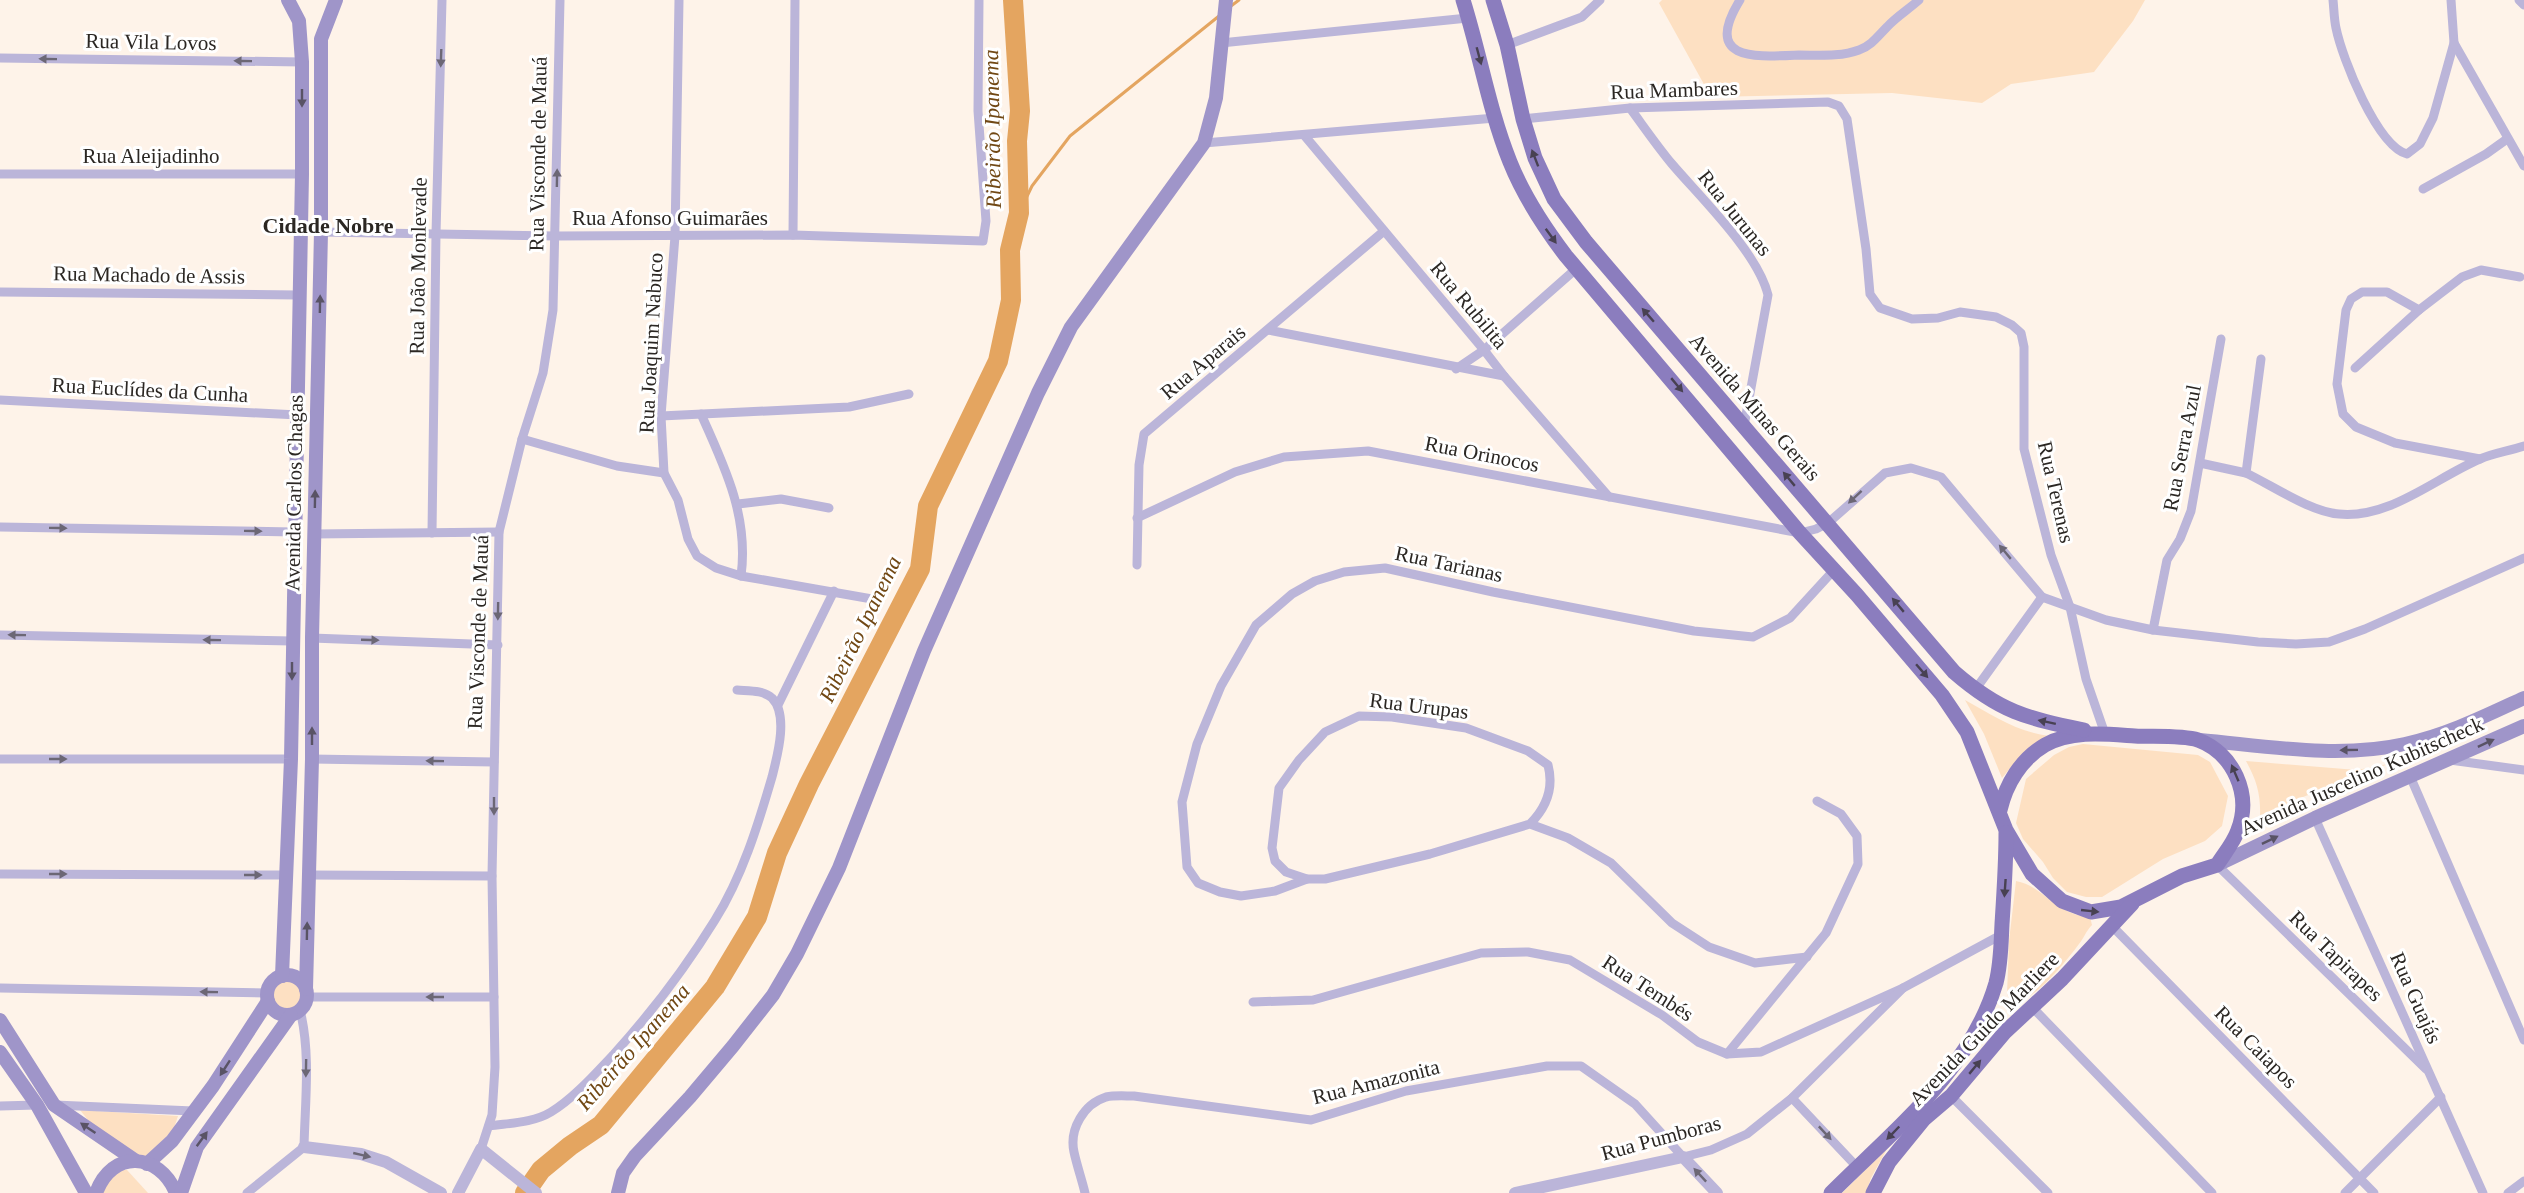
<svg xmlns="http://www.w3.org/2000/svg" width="2524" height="1193" font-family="Georgia,serif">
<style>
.green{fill:#fde0c2}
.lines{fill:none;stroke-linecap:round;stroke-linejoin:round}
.stream{stroke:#e4a560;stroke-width:3}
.river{stroke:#e4a560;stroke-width:20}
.minor{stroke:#bbb5d9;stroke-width:9}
.tertiary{stroke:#bbb5d9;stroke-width:12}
.secondary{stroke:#9f95c9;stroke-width:14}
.primary{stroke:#8b7dbe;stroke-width:15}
.oneway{fill:#484152}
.oneway2{fill:#6c6775}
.oneway3{fill:#595365}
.labels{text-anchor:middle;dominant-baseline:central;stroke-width:6;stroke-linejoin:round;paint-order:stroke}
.street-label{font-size:21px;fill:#2b2723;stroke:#fff}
.water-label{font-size:22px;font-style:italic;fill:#714814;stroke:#fff}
.neighbourhood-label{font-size:22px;font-weight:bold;fill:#2b2723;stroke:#fff}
</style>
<rect width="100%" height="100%" fill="#fef3e9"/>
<g class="green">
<polygon points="1662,0 2145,0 2133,21 2094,72 2011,84 1982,103 1892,93 1711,97 1659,3"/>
<path d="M 1965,700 C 1992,715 2017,732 2049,736 L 2016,761 L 2002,778 L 1984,734 Z"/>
<polygon points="2083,744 2198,755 2210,762 2228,796 2222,826 2205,841 2163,859 2102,897 2086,897 2067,892 2053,878 2043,862 2023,839 2016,823 2026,779 2054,755 2069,747"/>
<path d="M 2246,761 L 2357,770 L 2388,764 L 2303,797 L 2260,818 C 2261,795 2257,781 2246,761 Z"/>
<path d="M 2016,881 C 2044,886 2055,915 2090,917 L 2092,925 C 2086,931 2084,938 2079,944 C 2063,965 2041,993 2017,1003 L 2010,1001 L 2007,994 L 2009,941 Z"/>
<circle cx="287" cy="996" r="15"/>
<polygon points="80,1110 178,1116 173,1131 145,1157 140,1158 92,1125"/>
<polygon points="1887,1149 1871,1178 1866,1193 1842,1193"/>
<polygon points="120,1169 127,1170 148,1193 101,1193 102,1188"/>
</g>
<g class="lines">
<g class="stream">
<polyline points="1231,6 1239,0"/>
<polyline points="1019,213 1032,186 1070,136 1219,16"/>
</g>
<polyline class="river" points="525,1193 541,1170 570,1146 601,1125 715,987 757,917 777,853 809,784 920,569 928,506 998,361 1011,300 1010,250 1019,213 1017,141 1020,111 1013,0"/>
<g class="minor">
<polyline points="679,0 675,236 661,416 664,473 678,500 688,539 697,556 716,568 741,576 872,599"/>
<path d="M 1740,0 C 1702,62 1756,57 1799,55 C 1818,55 1841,57 1859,50 C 1871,46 1878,36 1887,27 C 1896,17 1909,9 1919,0"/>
<path d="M 2333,0 C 2334,9 2334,19 2336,28 C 2342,58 2377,146 2407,154 L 2420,144 L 2433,118 L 2454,43 L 2451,0"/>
<polyline points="2519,0 2524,5"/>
<polyline points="1221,43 1468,18"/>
<polyline points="2454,43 2524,166"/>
<polyline points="1507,45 1582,17 1600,0"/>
<polyline points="0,58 302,62"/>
<path d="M 1630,108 C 1644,127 1657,146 1672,164 C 1701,198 1758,253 1768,295 L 1744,426"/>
<polyline points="1523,119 1630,108 1828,102 1839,106 1847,119 1866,249 1870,294 1880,308 1912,319 1938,318 1960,312 1996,317 2012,325 2021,333 2024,347 2024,449 2051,555 2070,607 2086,679 2105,734"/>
<polyline points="1304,135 1484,350 1504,376 1609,497"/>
<polyline points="1204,143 1495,118"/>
<polyline points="0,174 302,174"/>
<polyline points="2423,189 2486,154 2507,139"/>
<polyline points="321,232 556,236 793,235 983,241 986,221 978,111 979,0"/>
<polyline points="793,235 795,0"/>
<polyline points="0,292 298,295"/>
<polyline points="1268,330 1504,376"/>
<path d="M 2261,359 L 2246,473 C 2273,486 2311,512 2339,514 C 2390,519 2435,478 2480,459 C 2494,453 2509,451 2524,446"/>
<polyline points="2355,368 2419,310"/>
<polyline points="1456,369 1484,350 1577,268"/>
<polyline points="0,400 298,415"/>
<path d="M 701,414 C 725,467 749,517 741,576"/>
<polyline points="661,416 849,407 909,394"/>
<polyline points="522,439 617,466 664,473"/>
<polyline points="2480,459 2395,443 2356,427 2343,414 2337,384 2346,310 2351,299 2362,292 2387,292 2419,310 2462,277 2481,270 2520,277"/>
<polyline points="2200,463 2246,473"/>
<polyline points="738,504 781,499 829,508"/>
<polyline points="1137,518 1235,472 1284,457 1368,451 1800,533 1816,529 1828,523 1885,473 1911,468 1941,477 2042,597"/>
<polyline points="0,527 294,532"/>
<polyline points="432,533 436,234 442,0"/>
<polyline points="314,534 499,532"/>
<polyline points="1137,565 1139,465 1144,434 1384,231"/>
<polyline points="2042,597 2106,620 2153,630 2258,642 2296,644 2329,642 2365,629 2524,558"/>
<polyline points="2153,630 2167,560 2180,539 2191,511 2221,339"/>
<polyline points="0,635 292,641"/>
<polyline points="312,638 498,645"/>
<polyline points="1975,690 2042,597"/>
<polyline points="778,705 834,591"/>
<polyline points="0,759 291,759"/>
<polyline points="312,759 494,762"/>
<polyline points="2450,760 2524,770"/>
<polyline points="2410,776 2524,1040"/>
<polyline points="2315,818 2483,1193"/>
<path d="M 1530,824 C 1546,808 1554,788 1548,765 L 1528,751 L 1466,728 L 1392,717 L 1359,716 L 1325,732 L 1299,760 L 1279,788 L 1272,848 L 1275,861 L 1286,872 L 1307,879 L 1325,879 L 1430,854 L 1530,824 L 1568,838 L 1611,863 L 1672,923 L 1709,947 L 1755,963 L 1807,957"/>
<polyline points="2217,865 2426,1069"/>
<polyline points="0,874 287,875"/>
<polyline points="308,875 492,876"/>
<polyline points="1307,879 1275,891 1241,896 1220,892 1198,883 1187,867 1182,802 1197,744 1221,686 1256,625 1292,594 1315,581 1344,572 1385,568 1493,592 1694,631 1753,637 1790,618 1834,570"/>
<polyline points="2112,926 2374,1193"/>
<polyline points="0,988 268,993"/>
<polyline points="307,997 494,997"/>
<polyline points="1253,1002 1313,1000 1481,953 1528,952 1570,960 1662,1015 1698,1042 1727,1054 1761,1052 1903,988 2001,935"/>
<polyline points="2032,1007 2212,1193"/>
<polyline points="1727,1054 1826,933 1858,864 1857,836 1841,814 1817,801"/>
<polyline points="1951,1096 2048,1193"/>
<polyline points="1792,1098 1858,1168"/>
<polyline points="55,1105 193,1111"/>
<polyline points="0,1106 37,1105"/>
<path d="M 489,1126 C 509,1123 533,1123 551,1112 C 573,1099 596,1073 614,1054 C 651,1013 686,967 715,920 C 742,877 758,825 772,777 C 777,757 789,715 772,698 C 763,690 749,691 737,690"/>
<polyline points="481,1149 492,1115 495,1067 492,876 499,532 522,439 543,373 553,310 560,0"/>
<path d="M 247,1193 L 304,1147 C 305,1102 311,1054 300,1010"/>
<path d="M 1085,1193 C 1082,1180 1077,1166 1074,1152 C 1069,1129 1084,1104 1106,1097 C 1115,1095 1125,1096 1134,1096 L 1311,1120 L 1406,1091 L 1547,1066 L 1581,1066 L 1635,1104 L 1683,1157 L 1711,1150 L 1747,1134 L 1792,1098 L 1903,988"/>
<polyline points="2345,1193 2441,1097"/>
<polyline points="2508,1193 2524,1181"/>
</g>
<g class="tertiary">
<polyline points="304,1147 361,1154 386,1162 441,1193"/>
<polyline points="458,1193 481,1149 536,1193"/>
<polyline points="1515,1193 1683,1157 1717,1193"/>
</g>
<g class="secondary">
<path d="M 2200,740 C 2267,746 2338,759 2405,744 C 2447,735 2485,716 2524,698"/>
<polyline points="2217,865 2315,818 2524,726"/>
<circle cx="287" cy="995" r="20"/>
<polyline points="282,976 291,759 302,174 302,62 299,21 288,0"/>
<polyline points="306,989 312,759 312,638 321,232 321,39 336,0"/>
<polyline points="0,1020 54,1105 136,1161"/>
<polyline points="0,1052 37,1105 86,1193"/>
<polyline points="147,1164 172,1141 213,1086 268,1001"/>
<path d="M 96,1193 C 112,1149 159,1152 176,1193"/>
<polyline points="181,1193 197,1147 291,1015"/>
<polyline points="618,1193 623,1173 635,1156 690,1097 733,1046 773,995 797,954 839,868 924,651 1038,393 1071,327 1204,143 1216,98 1226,0"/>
</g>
<g class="primary">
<path d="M 1463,0 C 1480,54 1489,110 1510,162 C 1524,197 1544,227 1566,256 L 1800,533 L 1857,595 L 1942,695 L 1967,732 L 2006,830 L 2032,874 L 2062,901 L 2091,912 L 2121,907 L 2182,876 L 2217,865 C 2224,854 2234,842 2238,830 C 2252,794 2233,753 2198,740 C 2182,735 2152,737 2135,736 C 2105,734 2072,730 2045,745 C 2021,759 2006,784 2000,810"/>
<path d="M 1493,0 L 1507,45 L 1523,119 L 1535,158 L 1554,199 L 1586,242 L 1954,672 C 2000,712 2026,718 2084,730"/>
<path d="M 1831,1193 C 1892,1132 1971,1070 1996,983 C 2001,964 2001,944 2002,924 C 2004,893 2006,864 2006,833"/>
<polyline points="1873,1193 1889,1162 1924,1119 1951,1096 2005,1032 2062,979 2132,904"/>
</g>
</g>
<defs><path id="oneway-solid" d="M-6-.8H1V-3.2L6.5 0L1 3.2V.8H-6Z" transform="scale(1.5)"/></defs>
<g class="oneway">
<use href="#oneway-solid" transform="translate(1479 56) rotate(75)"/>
<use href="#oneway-solid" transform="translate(1535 158) rotate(-111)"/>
<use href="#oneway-solid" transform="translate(1551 236) rotate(54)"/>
<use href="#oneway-solid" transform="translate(1648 315) rotate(-131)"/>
<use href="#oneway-solid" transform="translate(1677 385) rotate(50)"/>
<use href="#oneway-solid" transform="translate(1789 479) rotate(-130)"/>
<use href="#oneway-solid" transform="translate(1898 605) rotate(-130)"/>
<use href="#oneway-solid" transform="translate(1922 671) rotate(49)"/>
<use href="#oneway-solid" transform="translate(2047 722) rotate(-168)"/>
<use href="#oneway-solid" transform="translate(2235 773) rotate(-113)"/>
<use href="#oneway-solid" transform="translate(2005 888) rotate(94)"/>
<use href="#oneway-solid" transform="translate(2090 911) rotate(6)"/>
<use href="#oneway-solid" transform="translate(1975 1067) rotate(-50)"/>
<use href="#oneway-solid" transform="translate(1893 1133) rotate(134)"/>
</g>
<g class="oneway2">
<use href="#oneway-solid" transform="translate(441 58) rotate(92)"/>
<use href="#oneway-solid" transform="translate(48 59) rotate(-179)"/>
<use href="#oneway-solid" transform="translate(243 61) rotate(-179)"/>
<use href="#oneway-solid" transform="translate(557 178) rotate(-89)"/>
<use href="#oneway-solid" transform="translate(1855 497) rotate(137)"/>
<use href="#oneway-solid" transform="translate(58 528) rotate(1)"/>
<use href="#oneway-solid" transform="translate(253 531) rotate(1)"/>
<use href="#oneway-solid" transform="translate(2005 552) rotate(-130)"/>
<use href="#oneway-solid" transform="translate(498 611) rotate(91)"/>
<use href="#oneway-solid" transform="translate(17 635) rotate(-179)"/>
<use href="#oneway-solid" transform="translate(212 640) rotate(-179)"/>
<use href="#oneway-solid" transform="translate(370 640) rotate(2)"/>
<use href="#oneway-solid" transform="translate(58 759)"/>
<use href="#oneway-solid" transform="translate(435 761) rotate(-179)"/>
<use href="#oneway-solid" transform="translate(494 806) rotate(90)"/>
<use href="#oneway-solid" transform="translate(58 874)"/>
<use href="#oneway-solid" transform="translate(253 875)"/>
<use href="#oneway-solid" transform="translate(209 992) rotate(-179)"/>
<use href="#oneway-solid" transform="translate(435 997) rotate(180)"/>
<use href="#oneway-solid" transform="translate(306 1068) rotate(91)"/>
<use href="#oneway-solid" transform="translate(1825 1133) rotate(47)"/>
<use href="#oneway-solid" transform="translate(362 1155) rotate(13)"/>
<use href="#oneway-solid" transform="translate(1700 1175) rotate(-133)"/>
</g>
<g class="oneway3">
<use href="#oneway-solid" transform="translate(302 98) rotate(90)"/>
<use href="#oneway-solid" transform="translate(320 304) rotate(-89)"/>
<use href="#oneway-solid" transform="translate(315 499) rotate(-89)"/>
<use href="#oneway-solid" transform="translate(292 671) rotate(90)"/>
<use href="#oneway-solid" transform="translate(312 736) rotate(-90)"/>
<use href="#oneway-solid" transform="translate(2486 743) rotate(-25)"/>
<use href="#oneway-solid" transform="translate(2349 750) rotate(179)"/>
<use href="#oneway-solid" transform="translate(2270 840) rotate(-26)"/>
<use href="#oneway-solid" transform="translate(307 931) rotate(-89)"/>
<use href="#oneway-solid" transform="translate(225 1068) rotate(123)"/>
<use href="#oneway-solid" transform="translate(88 1128) rotate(-146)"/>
<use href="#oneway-solid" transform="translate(202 1139) rotate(-54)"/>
</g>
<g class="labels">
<g class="street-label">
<text transform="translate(151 42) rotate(1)">Rua Vila Lovos</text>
<text transform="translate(1674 90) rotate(-2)">Rua Mambares</text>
<text transform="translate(538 154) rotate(-89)">Rua Visconde de Mauá</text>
<text x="151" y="156">Rua Aleijadinho</text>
<text transform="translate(1735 213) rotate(51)">Rua Jurunas</text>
<text x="670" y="218">Rua Afonso Guimarães</text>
<text transform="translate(418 266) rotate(-89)">Rua João Monlevade</text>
<text transform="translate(149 275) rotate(1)">Rua Machado de Assis</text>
<text transform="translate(1469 305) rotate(50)">Rua Rubilita</text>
<text transform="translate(651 343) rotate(-87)">Rua Joaquim Nabuco</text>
<text transform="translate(1203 362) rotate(-40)">Rua Aparais</text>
<text transform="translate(150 390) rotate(3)">Rua Euclídes da Cunha</text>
<text transform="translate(1755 407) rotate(49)">Avenida Minas Gerais</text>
<text transform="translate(2182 448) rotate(-79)">Rua Serra Azul</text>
<text transform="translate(1482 454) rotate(11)">Rua Orinocos</text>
<text transform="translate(2056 492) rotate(77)">Rua Terenas</text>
<text transform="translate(294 493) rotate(-89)">Avenida Carlos Chagas</text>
<text transform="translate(1449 564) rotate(12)">Rua Tarianas</text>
<text transform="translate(478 632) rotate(-88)">Rua Visconde de Mauá</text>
<text transform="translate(1419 706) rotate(7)">Rua Urupas</text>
<text transform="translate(2362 776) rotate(-24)">Avenida Juscelino Kubitscheck</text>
<text transform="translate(2336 956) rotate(44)">Rua Tapirapes</text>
<text transform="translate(1648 988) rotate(33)">Rua Tembés</text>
<text transform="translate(2416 998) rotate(66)">Rua Guajás</text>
<text transform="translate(1984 1029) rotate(-46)">Avenida Guido Marliere</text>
<text transform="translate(2256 1047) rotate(45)">Rua Caiapos</text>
<text transform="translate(1376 1082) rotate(-14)">Rua Amazonita</text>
<text transform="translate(1661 1138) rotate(-15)">Rua Pumboras</text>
</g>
<g class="water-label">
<text transform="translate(992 129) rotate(-91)">Ribeirão Ipanema</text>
<text transform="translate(860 629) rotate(-64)">Ribeirão Ipanema</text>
<text transform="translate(633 1047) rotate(-49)">Ribeirão Ipanema</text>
</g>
<g class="neighbourhood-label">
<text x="328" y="225">Cidade Nobre</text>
</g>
</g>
</svg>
